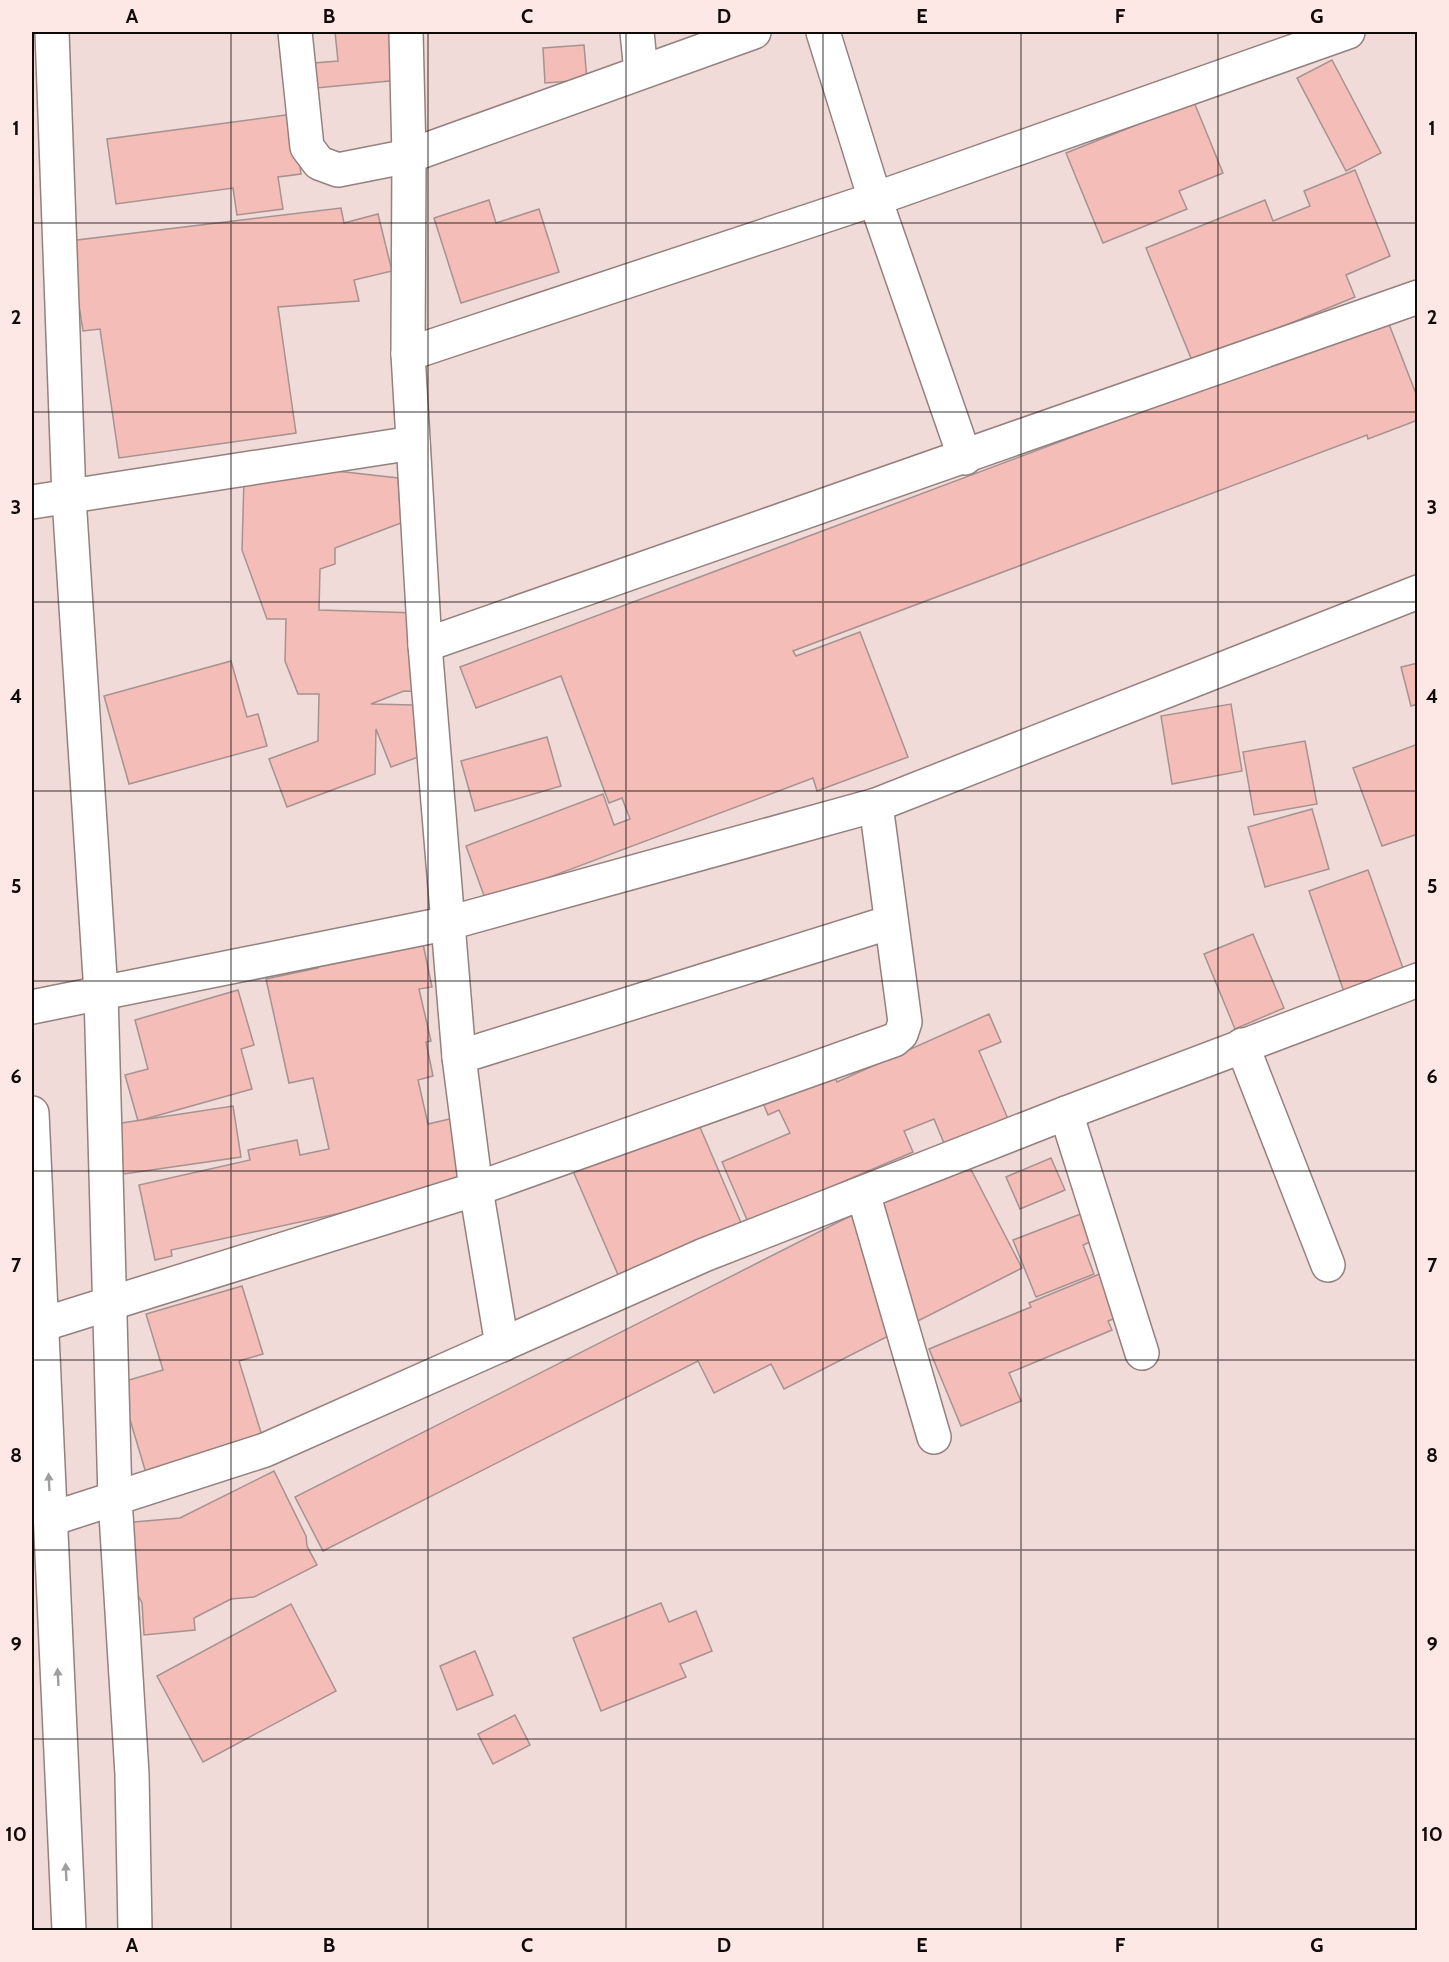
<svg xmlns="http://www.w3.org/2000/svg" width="1449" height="1962" font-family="Cabin,sans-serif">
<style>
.building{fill:#f4bdb7;stroke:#a69290;stroke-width:1.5}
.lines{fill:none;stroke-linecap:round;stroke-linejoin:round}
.minor-casing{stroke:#94817f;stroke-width:36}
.highway-casing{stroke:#94817f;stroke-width:36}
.minor{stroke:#fff;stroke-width:33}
.highway{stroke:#fff;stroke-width:33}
.oneway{fill:#9f9d9d}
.grid{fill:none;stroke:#100a09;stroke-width:1.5;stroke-opacity:0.55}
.neatline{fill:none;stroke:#100a09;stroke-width:2}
.grid-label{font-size:20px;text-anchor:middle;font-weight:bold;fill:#100a09}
</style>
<rect width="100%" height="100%" fill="#f1dbd9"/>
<g class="building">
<polygon points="335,32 396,32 400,80 316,88 314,63 338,61"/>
<polygon points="584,45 587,80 545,83 543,48"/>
<polygon points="1332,60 1381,153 1346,171 1297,78"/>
<polygon points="1194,102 1223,173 1179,191 1187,209 1103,243 1066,153"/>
<polygon points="293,114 301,174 278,177 283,209 237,215 233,188 116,204 107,139"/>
<polygon points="1355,170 1390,256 1346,275 1355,297 1193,363 1146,248 1265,200 1273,221 1310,206 1304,191"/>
<polygon points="489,200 496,223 539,209 559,272 461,303 434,218"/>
<polygon points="341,208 344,223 378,214 392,271 354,280 359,301 278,307 296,433 119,458 100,329 83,331 69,241"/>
<polygon points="1387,319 1418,399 1418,420 1368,439 1367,435 793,651 796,656 860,632 908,757 817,791 813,778 486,901 466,846 603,794 614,825 630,819 622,798 609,803 561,676 476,708 460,667"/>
<polygon points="283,465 398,478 401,523 335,548 335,564 320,569 319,610 420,613 425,692 404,691 371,704 413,705 421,756 391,767 376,729 375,774 287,807 269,759 318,741 319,694 298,694 285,661 286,619 267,619 242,550 244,479"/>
<polygon points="231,661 247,717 258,714 267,746 129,784 104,696"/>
<polygon points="1418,663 1418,704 1411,706 1401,667"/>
<polygon points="1231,704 1242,771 1172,784 1161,716"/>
<polygon points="547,737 561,786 475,811 461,761"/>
<polygon points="1305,741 1317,804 1254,815 1243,752"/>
<polygon points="1418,744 1418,834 1382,846 1353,768"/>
<polygon points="1312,809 1329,869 1265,887 1248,827"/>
<polygon points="1368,870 1404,971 1344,992 1309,891"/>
<polygon points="1253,934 1284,1008 1235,1029 1204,954"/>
<polygon points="422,939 432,987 419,989 431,1041 426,1042 433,1076 418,1080 428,1124 454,1118 469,1185 171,1250 172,1256 155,1260 139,1185 250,1160 248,1150 297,1140 300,1155 329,1149 313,1078 289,1083 266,979 318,968 317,962"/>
<polygon points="238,990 254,1045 241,1049 252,1089 138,1121 125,1075 148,1069 135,1020"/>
<polygon points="989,1014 1001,1042 979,1051 1011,1126 948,1153 934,1119 904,1131 913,1152 748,1222 722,1162 790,1133 779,1110 768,1115 759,1093 829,1064 837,1082"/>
<polygon points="233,1106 241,1157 117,1175 109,1125"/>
<polygon points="696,1118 742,1225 619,1277 573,1171"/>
<polygon points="965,1158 1022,1268 784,1389 771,1364 714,1393 698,1361 323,1551 295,1497"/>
<polygon points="1051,1158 1065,1190 1020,1209 1006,1177"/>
<polygon points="1091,1210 1102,1237 1083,1245 1094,1274 1036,1297 1013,1240"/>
<polygon points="1102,1273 1121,1316 1108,1321 1112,1330 1009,1373 1021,1401 961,1426 929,1349 1031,1307 1029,1303"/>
<polygon points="242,1286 263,1354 239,1361 263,1439 146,1473 119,1383 163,1370 146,1314"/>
<polygon points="274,1471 306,1536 307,1546 317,1565 254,1597 231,1599 194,1618 195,1630 144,1635 142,1603 127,1574 123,1527 134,1522 180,1518"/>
<polygon points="661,1603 669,1622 696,1611 712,1651 680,1664 686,1677 601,1711 573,1638"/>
<polygon points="291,1604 336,1691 203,1762 157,1676"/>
<polygon points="475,1651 493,1695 457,1710 440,1666"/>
<polygon points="515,1715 530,1745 493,1764 478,1734"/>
</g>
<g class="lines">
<g class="minor-casing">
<g id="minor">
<polyline points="52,32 69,498 101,993 115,1498 132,1774 135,1930"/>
<polyline points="295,32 307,147 319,163 338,170 409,156 754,32"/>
<polyline points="406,32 409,156 408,354 425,645 459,1057 476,1189 502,1345"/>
<polyline points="637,32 641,72"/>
<polyline points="823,32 875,199 965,458"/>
<polyline points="408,354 875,199 1348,32"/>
<polyline points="32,502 413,443"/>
<polyline points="425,645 1418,297"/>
<polyline points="32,1007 449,923 876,805 1418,592"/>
<polyline points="1242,1045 1328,1265"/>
<polyline points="459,1057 891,922"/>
<polyline points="1066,1113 1142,1353"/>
<polyline points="863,1193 934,1437"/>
<polyline points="41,1325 476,1189 894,1040 901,1034 905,1022 876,805"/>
<polyline points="51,1519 265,1450 704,1255 1066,1113 1418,980"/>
</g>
</g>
<g class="highway-casing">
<polyline id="highway" points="32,1113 69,1930"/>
</g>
<use href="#minor" class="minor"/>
<use href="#highway" class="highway"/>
</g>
<defs><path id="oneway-solid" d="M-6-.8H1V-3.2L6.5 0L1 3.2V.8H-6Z" transform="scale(1.5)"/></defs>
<g class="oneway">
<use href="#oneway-solid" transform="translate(49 1482) rotate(-93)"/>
<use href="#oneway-solid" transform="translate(58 1677) rotate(-93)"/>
<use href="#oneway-solid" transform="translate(66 1872) rotate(-93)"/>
</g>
<path class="grid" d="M 231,32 L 231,1930M 428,32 L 428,1930M 626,32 L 626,1930M 823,32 L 823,1930M 1021,32 L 1021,1930M 1218,32 L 1218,1930M 32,223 L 1418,223M 32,412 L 1418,412M 32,602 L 1418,602M 32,791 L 1418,791M 32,981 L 1418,981M 32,1171 L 1418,1171M 32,1360 L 1418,1360M 32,1550 L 1418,1550M 32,1739 L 1418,1739"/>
<rect width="1449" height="1962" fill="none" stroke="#fee8e6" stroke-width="66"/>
<rect x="33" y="33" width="1383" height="1896" class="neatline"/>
<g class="grid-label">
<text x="132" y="23">A</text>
<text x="329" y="23">B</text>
<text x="527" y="23">C</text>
<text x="724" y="23">D</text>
<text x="922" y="23">E</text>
<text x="1120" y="23">F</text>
<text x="1317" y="23">G</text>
<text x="16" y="135">1</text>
<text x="1432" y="135">1</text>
<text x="16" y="324">2</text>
<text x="1432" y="324">2</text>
<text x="16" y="514">3</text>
<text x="1432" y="514">3</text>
<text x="16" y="703">4</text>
<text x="1432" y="703">4</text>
<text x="16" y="893">5</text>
<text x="1432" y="893">5</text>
<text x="16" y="1083">6</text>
<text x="1432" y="1083">6</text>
<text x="16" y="1272">7</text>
<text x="1432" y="1272">7</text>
<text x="16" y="1462">8</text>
<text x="1432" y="1462">8</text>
<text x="16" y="1651">9</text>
<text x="1432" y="1651">9</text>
<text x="16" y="1841">10</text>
<text x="1432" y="1841">10</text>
<text x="132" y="1952">A</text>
<text x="329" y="1952">B</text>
<text x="527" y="1952">C</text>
<text x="724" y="1952">D</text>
<text x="922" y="1952">E</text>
<text x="1120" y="1952">F</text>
<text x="1317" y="1952">G</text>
</g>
</svg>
